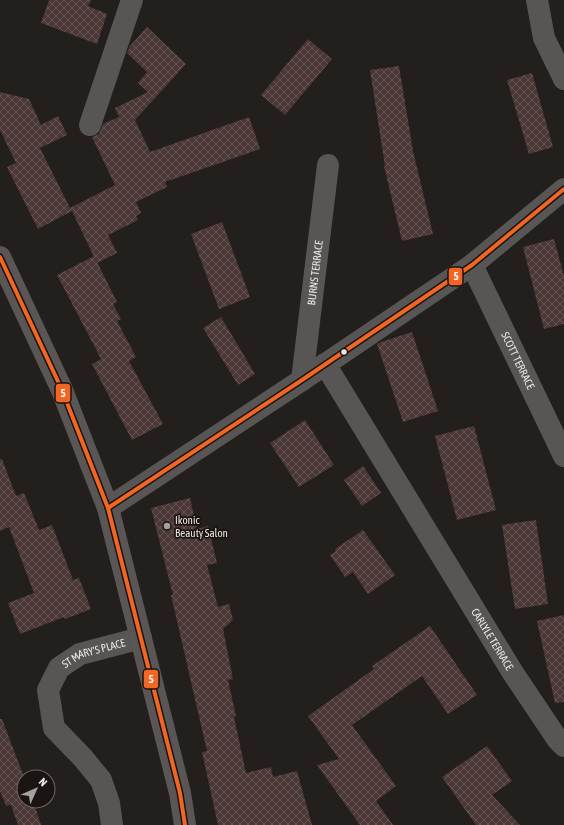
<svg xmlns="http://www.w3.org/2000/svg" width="564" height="825" font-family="'Asap Condensed',sans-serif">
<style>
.building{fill:url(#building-cross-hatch)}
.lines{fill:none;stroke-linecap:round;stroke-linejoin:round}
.minor{stroke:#575655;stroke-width:22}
.major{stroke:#595655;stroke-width:22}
.bus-1-casing{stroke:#1a1412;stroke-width:7}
.bus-1{stroke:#f26522;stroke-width:4}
.bus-dot{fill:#ebe6e4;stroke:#1a1412;stroke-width:1.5}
.poi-dot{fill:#a5a09e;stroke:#1a1412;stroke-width:1.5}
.labels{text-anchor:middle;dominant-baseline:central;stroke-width:3.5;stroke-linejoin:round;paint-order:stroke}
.street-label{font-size:11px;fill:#ebe6e4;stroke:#1a1412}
.poi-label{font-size:11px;fill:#ebe6e4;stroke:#1a1412;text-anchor:start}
.line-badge{stroke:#1a1412;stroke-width:1.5}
.badge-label{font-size:11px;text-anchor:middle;font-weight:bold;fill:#fff}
</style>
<defs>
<pattern id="building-cross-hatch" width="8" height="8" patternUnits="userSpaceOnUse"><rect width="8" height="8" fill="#4a3736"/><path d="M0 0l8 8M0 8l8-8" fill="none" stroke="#645453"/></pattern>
</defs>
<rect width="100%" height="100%" fill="#221f1d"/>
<g class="building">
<polygon points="49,0 91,0 88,6 107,14 97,44 41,23"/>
<polygon points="147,27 186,64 135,120 150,152 249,117 260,149 165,182 167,187 136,202 141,213 136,216 138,220 108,235 117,253 97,263 71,209 72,211 38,229 7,167 16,163 0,130 0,92 29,99 41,125 58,116 67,135 40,148 70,208 115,185 92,137 99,134 103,124 119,117 115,108 148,92 138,83 147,72 127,53 130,46"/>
<polygon points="308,39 332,59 285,115 261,95"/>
<polygon points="399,66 413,151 433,234 402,241 384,166 385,166 370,70"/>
<polygon points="532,73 553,147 529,154 507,80"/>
<polygon points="222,222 250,297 219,309 191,234"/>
<polygon points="554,239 564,276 564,324 544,329 523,247"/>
<polygon points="94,256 117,302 113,304 121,319 117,321 136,357 129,361 163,424 132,440 92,364 101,359 57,275"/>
<polygon points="221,317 255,374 238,385 203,328"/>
<polygon points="412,332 438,411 403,422 377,344 381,342"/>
<polygon points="305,420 334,465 299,487 270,443"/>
<polygon points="474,426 496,510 457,520 435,436"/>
<polygon points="0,459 2,459 16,496 24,493 39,530 52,525 73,580 79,578 91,609 65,619 64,617 20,634 8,603 34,593 9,527 0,531"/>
<polygon points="363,466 381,493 362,506 344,480"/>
<polygon points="190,498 197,529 208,526 217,563 207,565 218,607 229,604 233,620 223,629 233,679 228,680 236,716 234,717 246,773 271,767 273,777 297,771 312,825 218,825 202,752 207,751 171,595 173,595 151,508"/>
<polygon points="536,520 548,604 515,609 502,525"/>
<polygon points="363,530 395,575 368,594 353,572 345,577 330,555 336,551 335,549"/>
<polygon points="564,615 564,702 555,703 537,621"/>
<polygon points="430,626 477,695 448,714 422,676 352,725 396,786 376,801 393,825 360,825 317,765 339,759 308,716 374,669 372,666"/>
<polygon points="0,719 2,719 24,777 24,801 33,801 41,825 18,825 11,805 6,806 0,791"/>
<polygon points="487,746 512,781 492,795 520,825 476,825 442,777"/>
</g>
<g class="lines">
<g class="minor">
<polyline points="537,0 544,38 564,79"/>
<polyline points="90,125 132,0"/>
<path id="s1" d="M 472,265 L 564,456"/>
<path id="s2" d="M 325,364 L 513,673 L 558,740 L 564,746"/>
<path id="s3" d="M 302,380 L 328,165"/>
<polyline points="108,508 302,380 472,265 564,189"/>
<path id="s4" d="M 112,825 L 109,803 L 101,780 L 83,758 L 54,728 L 48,690 L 59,668 L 80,654 L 141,638"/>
</g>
<polyline class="major" points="0,257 62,390 108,508 180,793 185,825"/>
<g class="bus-1-casing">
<g id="bus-1">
<polyline points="0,257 62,390 108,508 180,793 185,825"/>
<polyline points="108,508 302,380 472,265 564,189"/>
</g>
</g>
<use href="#bus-1" class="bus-1"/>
</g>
<circle class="bus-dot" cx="344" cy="352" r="3.5"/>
<circle class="poi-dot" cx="167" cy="526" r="4"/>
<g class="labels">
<g class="street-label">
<text stroke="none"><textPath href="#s3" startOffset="108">BURNS TERRACE</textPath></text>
<text stroke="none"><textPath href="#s1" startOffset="106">SCOTT TERRACE</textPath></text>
<text stroke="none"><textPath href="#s2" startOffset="322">CARLYLE TERRACE</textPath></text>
<text stroke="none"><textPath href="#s4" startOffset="218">ST MARY'S PLACE</textPath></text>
</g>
<g class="poi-label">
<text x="175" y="520">Ikonic<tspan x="175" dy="13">Beauty Salon</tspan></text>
</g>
</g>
<g class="line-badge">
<rect x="448" y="267" width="15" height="19" rx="4" fill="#f26522"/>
<rect x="55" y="383" width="16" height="20" rx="4" fill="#f26522"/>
<rect x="143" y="669" width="16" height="20" rx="4" fill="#f26522"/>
</g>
<g class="badge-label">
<text x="456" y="280">5</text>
<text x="63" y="397">5</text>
<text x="151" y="683">5</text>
</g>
<g transform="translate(36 789) rotate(45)"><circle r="19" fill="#1a1412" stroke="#6e6866"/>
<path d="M0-3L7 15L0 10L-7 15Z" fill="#a5a09e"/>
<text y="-6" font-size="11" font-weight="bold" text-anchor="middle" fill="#ebe6e4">N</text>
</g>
</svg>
